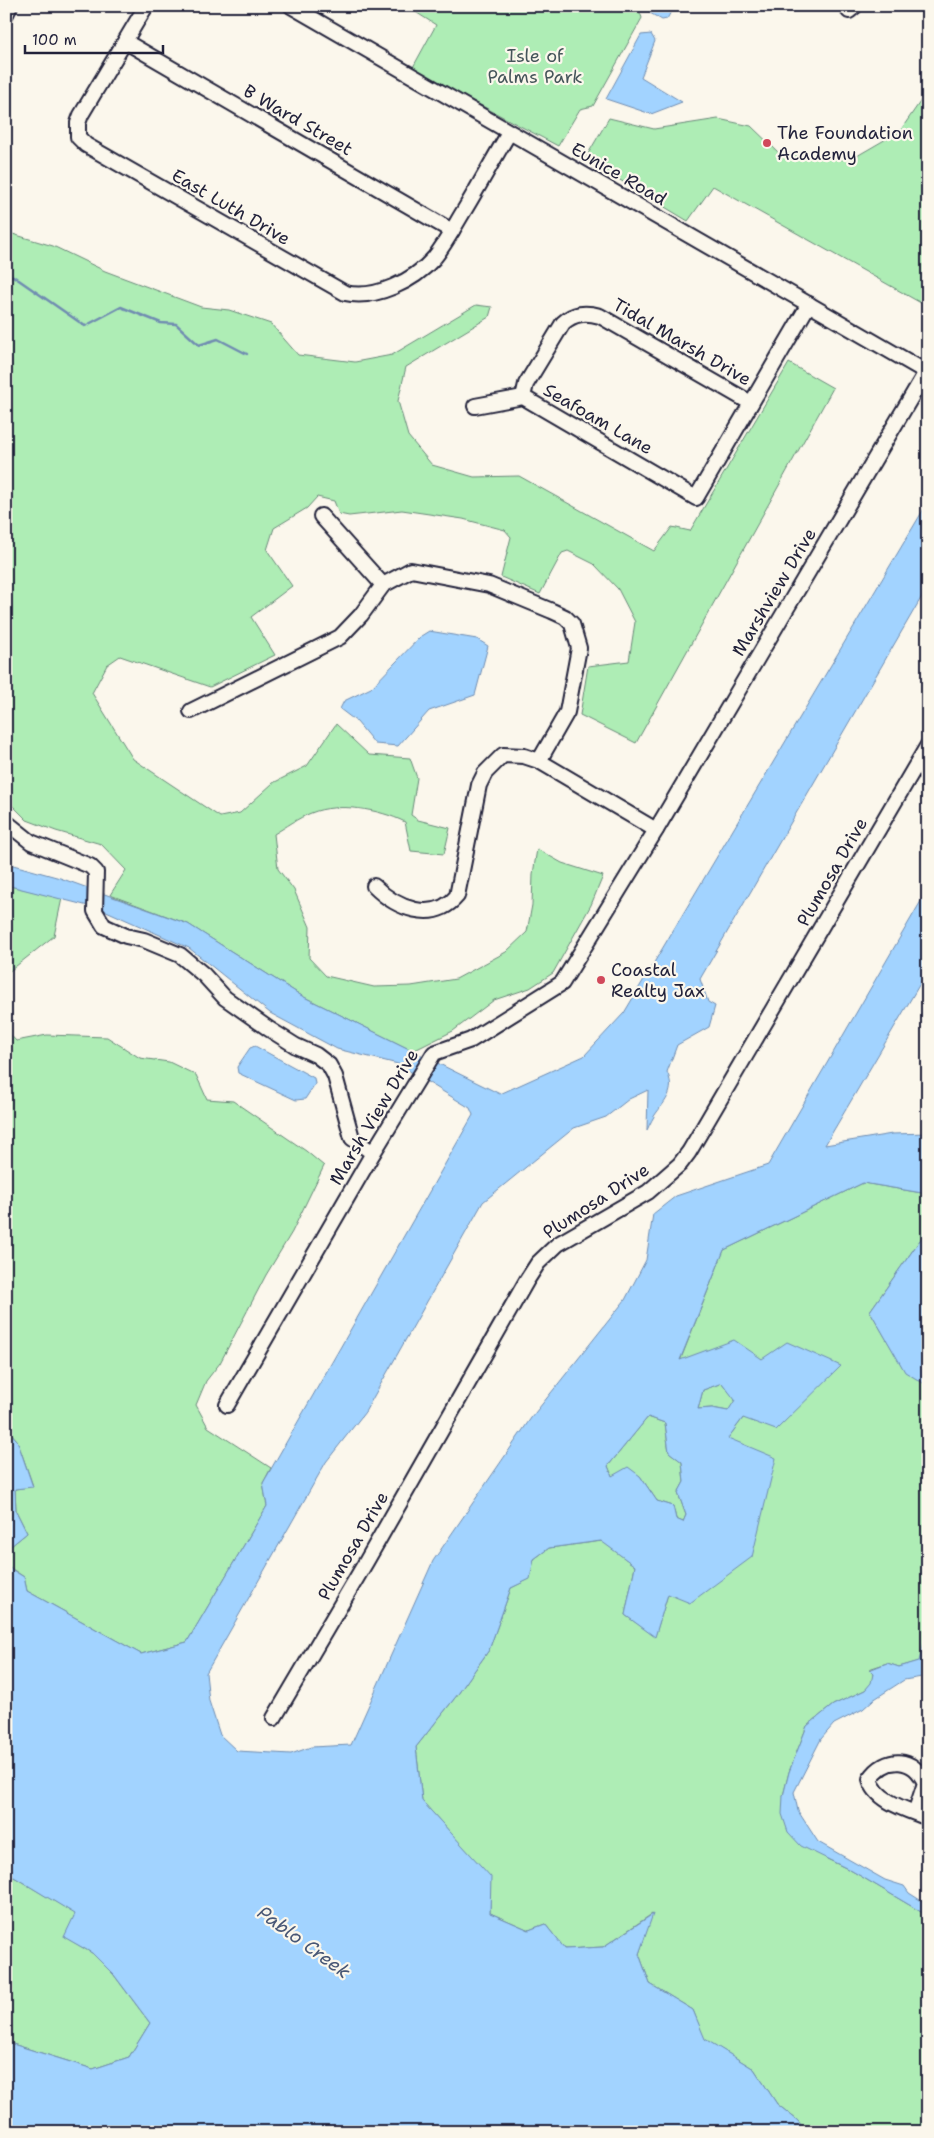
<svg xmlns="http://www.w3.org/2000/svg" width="934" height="2138" font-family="'Shantell Sans',sans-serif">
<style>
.green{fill:#aeedb5;stroke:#688878}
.water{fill:#a2d3ff;stroke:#6f8cb1;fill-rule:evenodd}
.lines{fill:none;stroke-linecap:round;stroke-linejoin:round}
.stream{stroke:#6f8cb1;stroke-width:2.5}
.minor-casing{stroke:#22223b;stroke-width:18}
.minor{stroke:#fbf7ec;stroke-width:14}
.poi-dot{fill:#d1495b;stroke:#fbf7ec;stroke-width:2}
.labels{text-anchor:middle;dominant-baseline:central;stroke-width:4.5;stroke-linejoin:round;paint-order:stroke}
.park-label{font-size:18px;fill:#45555a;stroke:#fbf7ec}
.street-label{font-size:18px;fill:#22223b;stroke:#fbf7ec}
.poi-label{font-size:18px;fill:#22223b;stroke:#fbf7ec;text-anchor:start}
.water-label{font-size:19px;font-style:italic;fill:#485776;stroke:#fbf7ec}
</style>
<rect width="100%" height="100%" fill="#fbf7ec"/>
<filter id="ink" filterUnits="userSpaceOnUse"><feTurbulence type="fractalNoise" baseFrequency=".02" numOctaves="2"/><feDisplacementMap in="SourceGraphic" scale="10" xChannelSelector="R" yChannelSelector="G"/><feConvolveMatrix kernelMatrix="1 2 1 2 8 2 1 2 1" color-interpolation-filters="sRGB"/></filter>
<g filter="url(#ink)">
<g class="green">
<polygon points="406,6 642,6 639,10 642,18 593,106 580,109 558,146 412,69 436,25"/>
<polygon points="922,99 928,104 928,307 713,186 688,221 585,159 609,118 654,129 718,119 751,126 779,153 850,160 900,131"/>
<path d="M 6,232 L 53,246 L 105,271 L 201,307 L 229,310 L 271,324 L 298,355 L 355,362 L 392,355 L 476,305 L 492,307 L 489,317 L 406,367 L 398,401 L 408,436 L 432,465 L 474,477 L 519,476 L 654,551 L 672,527 L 690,531 L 789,363 L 833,388 L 636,743 L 580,715 L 588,666 L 629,661 L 635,622 L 618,589 L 594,564 L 568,551 L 562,553 L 540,594 L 501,577 L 511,537 L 505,530 L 463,519 L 402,510 L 349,516 L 339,514 L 334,501 L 317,497 L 307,508 L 274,528 L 267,550 L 292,586 L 251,617 L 275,655 L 210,687 L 120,656 L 107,665 L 92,693 L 133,759 L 220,817 L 240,813 L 273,783 L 307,766 L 336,724 L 369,755 L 410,758 L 417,778 L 411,815 L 418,820 L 450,828 L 444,854 L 411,851 L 405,822 C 379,809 338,802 311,813 C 298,818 286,827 274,834 L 278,869 L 294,890 L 310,927 L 309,958 L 326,976 L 374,987 L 411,986 L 456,979 L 506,952 L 527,932 L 532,905 L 533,874 L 537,849 L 562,863 L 603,876 L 591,905 L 553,973 L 530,988 L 494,1000 L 453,1031 L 413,1051 L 302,996 L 188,924 L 110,895 L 126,870 L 101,844 L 56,831 L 27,820 L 6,799 Z"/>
<polygon points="6,885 62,898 54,936 6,974"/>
<polygon points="6,1030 16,1041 47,1035 107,1037 140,1058 169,1062 196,1075 207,1099 233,1101 306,1151 324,1166 292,1232 266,1275 220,1363 206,1381 196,1405 208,1427 271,1468 263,1483 267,1506 187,1642 141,1654 27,1591 24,1577 6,1565 6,1550 27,1533 16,1511 15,1489 33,1486 17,1440 6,1428"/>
<polygon points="863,1183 928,1194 928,1217 923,1236 870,1311 905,1371 928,1386 928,1628 920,1661 899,1667 887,1663 869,1669 873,1674 872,1683 865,1690 833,1705 807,1726 789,1772 783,1796 825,1858 852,1871 928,1916 928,2132 807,2132 797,2120 777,2104 754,2069 704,2039 693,2010 650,1984 639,1954 652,1914 603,1947 565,1949 545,1924 529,1930 490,1913 490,1877 422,1801 416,1747 458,1694 489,1650 511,1588 529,1579 534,1559 549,1548 602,1541 635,1566 625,1615 655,1636 668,1594 728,1438 743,1418 762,1359 680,1361 724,1250"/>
<polygon points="722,1383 736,1400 728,1411 712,1408 698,1409 703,1390"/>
<polygon points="648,1417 665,1423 669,1452 682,1462 684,1482 678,1493 686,1515 683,1522 676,1519 673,1506 657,1501 640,1476 612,1476 608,1466"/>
<polygon points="14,1877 76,1914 65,1937 92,1953 114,1975 150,2023 129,2057 93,2069 6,2042 6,1879"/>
</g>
<g class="water">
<polygon points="650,6 674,6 667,19 662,20 650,13"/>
<polygon points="651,34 655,41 641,77 682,102 651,114 606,99 641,35"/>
<path d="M 928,502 L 928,586 L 700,979 L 708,1002 L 715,1006 L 709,1027 L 677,1045 L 667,1072 C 675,1089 668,1098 657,1112 C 653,1117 650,1124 647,1130 L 648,1090 L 629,1099 L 606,1117 L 574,1128 L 483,1202 L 365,1412 L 326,1462 L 206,1673 L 209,1701 L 220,1735 L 237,1751 L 291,1754 L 311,1747 L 351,1745 L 433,1561 L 531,1418 L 625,1300 L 646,1260 L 653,1214 L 676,1196 L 768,1165 L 928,889 L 928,970 L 825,1145 L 892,1134 L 928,1133 L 928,1194 L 863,1183 L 724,1250 L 680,1360 L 734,1340 L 762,1359 L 787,1342 L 841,1366 L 776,1430 L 743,1418 L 728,1438 L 776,1458 L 752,1557 L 690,1603 L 668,1594 L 655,1637 L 625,1615 L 635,1566 L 601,1541 L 549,1548 L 534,1559 L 530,1579 L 511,1588 L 489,1650 L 458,1694 L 416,1747 L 422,1801 L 491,1877 L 490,1913 L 529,1930 L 545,1924 L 565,1949 L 603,1947 L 653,1914 L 639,1954 L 650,1984 L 693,2010 L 705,2039 L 754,2069 L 777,2104 L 797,2120 L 807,2132 L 6,2132 L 6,2042 L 93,2069 L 129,2057 L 150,2023 L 114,1975 L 92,1953 L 64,1937 L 75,1914 L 14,1877 L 6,1879 L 6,1566 L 24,1577 L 27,1591 L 141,1654 L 187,1642 L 267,1506 L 263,1483 L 473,1115 L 470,1108 L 398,1064 L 337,1049 L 270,1013 L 189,948 L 104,910 L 6,885 L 6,863 L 60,878 L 188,924 L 302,996 L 500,1094 L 584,1056 L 624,1013 ZM 722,1383 L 735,1400 L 728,1411 L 712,1408 L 698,1409 L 703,1390 ZM 648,1417 L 665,1423 L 669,1452 L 682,1462 L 684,1482 L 678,1493 L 686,1515 L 683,1522 L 676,1519 L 673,1506 L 657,1501 L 640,1476 L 628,1467 L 612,1476 L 608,1466 Z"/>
<polygon points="429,631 477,639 488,646 475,695 429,711 398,746 375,744 357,722 340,709 344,701 371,688 421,636"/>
<polygon points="255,1046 314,1078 315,1084 305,1099 296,1100 238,1073 237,1067 250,1048"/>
<polygon points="928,1217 928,1386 905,1372 870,1311 923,1236"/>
<polygon points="6,1428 17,1440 33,1487 15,1489 16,1511 27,1533 6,1550"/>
<polygon points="928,1628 928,1676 904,1680 873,1700 863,1709 834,1724 821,1739 794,1792 798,1811 818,1842 885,1880 904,1886 909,1893 928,1905 928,1916 852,1871 801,1846 788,1832 782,1814 783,1796 789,1772 807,1726 833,1705 865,1690 871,1683 873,1674 869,1670 887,1663 899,1667 919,1661"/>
</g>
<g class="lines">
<polyline class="stream" points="6,275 13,276 85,326 121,307 161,323 176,324 199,345 218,339 247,354"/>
<g class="minor-casing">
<g id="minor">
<path d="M 146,6 L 81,115 L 78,123 L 78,137 L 86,145 L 345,293 C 375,300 414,281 434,258 C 446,243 455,225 465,209 C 480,184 494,158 509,133"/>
<polyline points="291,6 928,373"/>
<polyline points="849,11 855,6"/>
<polyline points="6,14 10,6"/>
<polyline points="126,42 452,231"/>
<path d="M 523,397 L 526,384 L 563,323 C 574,313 585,312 600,316 L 751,403"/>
<polyline points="475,406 523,397 696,498 809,304"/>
<polyline points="321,516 383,585"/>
<polyline points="191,711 340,637 361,615 383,585 411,570 489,585 552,611 565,617 572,624 579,648 567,712 539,761"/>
<polyline points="6,822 31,842 90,866 96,872 95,911 104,926 126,936 144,940 180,955 204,975 225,998 269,1029 296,1046 316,1055 329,1065 335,1076 352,1138 373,1153"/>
<path d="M 374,886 C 396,908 433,924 457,896 L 479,785 L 485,773 L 503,755 L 524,756 L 539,761 L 656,830"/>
<polyline points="227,1405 373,1153 434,1053 471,1040 562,983 656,830 926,372"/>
<polyline points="274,1718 366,1562 527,1280 538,1263 558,1244 648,1192 680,1164 689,1152 928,745"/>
<path d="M 915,1813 L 925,1783 C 914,1757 886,1755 870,1779 C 876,1802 908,1810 928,1818"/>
</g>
</g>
<use href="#minor" class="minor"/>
</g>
</g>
<g class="poi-dot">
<circle cx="767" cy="143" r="5"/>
<circle cx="601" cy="980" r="5"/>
</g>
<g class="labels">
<g class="park-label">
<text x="535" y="56">Isle of<tspan x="535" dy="21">Palms Park</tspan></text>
</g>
<g class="street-label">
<text transform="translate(298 120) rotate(30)">B Ward Street</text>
<text transform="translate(619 174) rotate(30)">Eunice Road</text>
<text transform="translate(231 207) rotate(30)">East Luth Drive</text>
<text transform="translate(682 342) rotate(30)">Tidal Marsh Drive</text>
<text transform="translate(598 419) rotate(30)">Seafoam Lane</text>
<text transform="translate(774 592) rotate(-59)">Marshview Drive</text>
<text transform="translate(832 872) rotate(-60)">Plumosa Drive</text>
<text transform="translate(374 1117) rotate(-59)">Marsh View Drive</text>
<text transform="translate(596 1201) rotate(-33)">Plumosa Drive</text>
<text transform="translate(353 1546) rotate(-60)">Plumosa Drive</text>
</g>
<g class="poi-label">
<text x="777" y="133">The Foundation<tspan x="777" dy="21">Academy</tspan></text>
<text x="611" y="970">Coastal<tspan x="611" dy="21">Realty Jax</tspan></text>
</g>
<g class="water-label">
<text transform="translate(304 1942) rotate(36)">Pablo Creek</text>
</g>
</g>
<rect width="934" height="2138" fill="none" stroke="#fbf7ec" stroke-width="25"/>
<rect x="12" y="12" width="909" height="2113" fill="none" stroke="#22223b" stroke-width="2" filter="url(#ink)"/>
<path d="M25 45v8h138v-8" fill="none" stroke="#22223b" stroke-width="2.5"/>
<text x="32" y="45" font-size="15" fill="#22223b" stroke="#fbf7ec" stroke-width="4" paint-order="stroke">100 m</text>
</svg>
